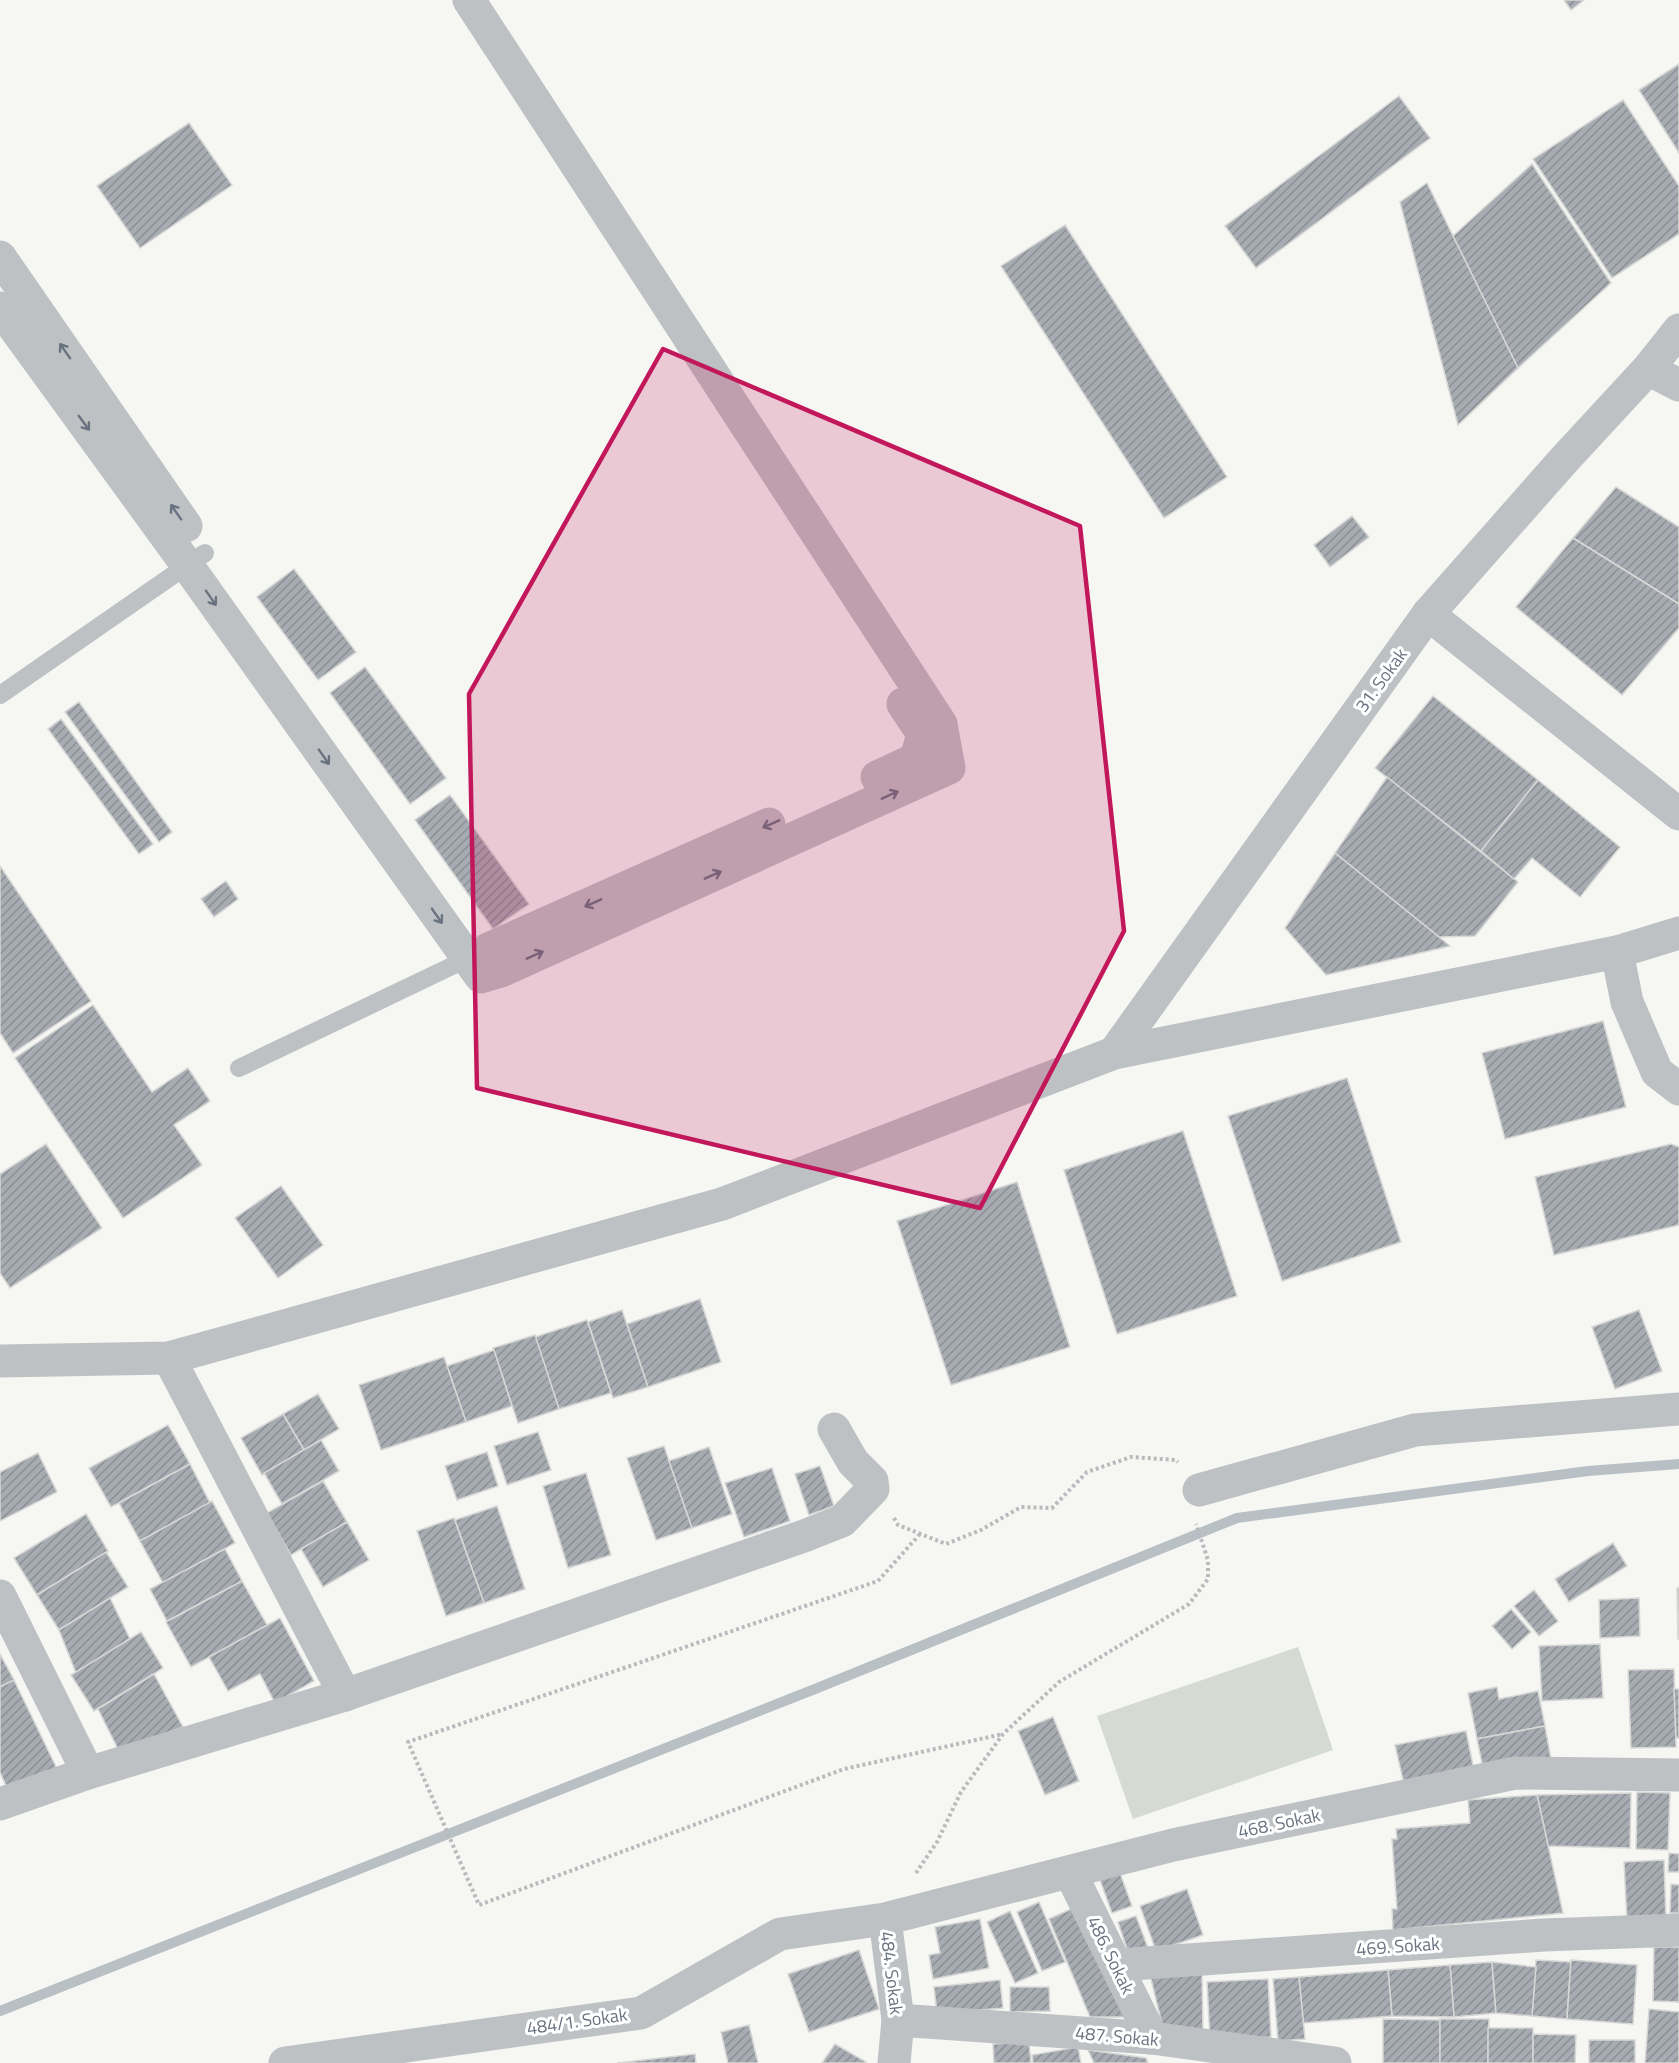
<svg xmlns="http://www.w3.org/2000/svg" width="1679" height="2063" font-family="'Titillium Web',sans-serif">
<style>
.green{fill:#d5dad3}
.lines{fill:none;stroke-linecap:round;stroke-linejoin:round}
.stream{stroke:#b8c0c5;stroke-width:10}
.building{fill:url(#building-hatch);stroke:#d7d8d6;stroke-width:1.5}
.path{stroke:#b8babd;stroke-width:4;stroke-dasharray:3 3;stroke-linecap:butt}
.lane{stroke:#bec1c4;stroke-width:18}
.street{stroke:#bec1c4;stroke-width:33}
.oneway{stroke:#697380}
.marked{fill:#c2185b;fill-opacity:0.2;stroke:#c2185b;stroke-width:4.5;stroke-linejoin:round}
.labels{text-anchor:middle;dominant-baseline:central;stroke-width:6;stroke-linejoin:round;paint-order:stroke}
.street-label{font-size:18px;fill:#697380;stroke:#fff}
</style>
<defs>
<pattern id="building-hatch" width="6" height="6" patternUnits="userSpaceOnUse" patternTransform="scale(1.5)"><rect width="6" height="6" fill="#a7acb2"/><path d="M-1 1l2-2M0 6l6-6M5 7l2-2" fill="none" stroke="#8c9096"/></pattern>
</defs>
<rect width="100%" height="100%" fill="#f6f6f3"/>
<polygon class="green" points="1298,1647 1333,1750 1133,1819 1097,1716"/>
<g class="lines">
<polyline class="stream" points="0,2011 815,1689 1237,1518 1588,1471 1679,1464"/>
</g>
<g class="building">
<polygon points="1564,0 1584,0 1571,10"/>
<polygon points="1679,64 1679,153 1639,90"/>
<polygon points="1399,96 1430,138 1256,268 1225,226"/>
<polygon points="1623,100 1679,186 1679,234 1612,278 1533,159"/>
<polygon points="189,123 232,185 140,248 97,186"/>
<polygon points="1532,164 1611,283 1518,368 1453,236"/>
<polygon points="1427,183 1518,368 1458,425 1400,202"/>
<polygon points="1065,225 1227,477 1164,518 1001,266"/>
<polygon points="1616,487 1679,527 1679,604 1573,538"/>
<polygon points="1352,516 1369,537 1330,567 1314,545"/>
<polygon points="1573,538 1679,604 1679,628 1622,695 1516,607"/>
<polygon points="294,569 356,652 318,680 257,597"/>
<polygon points="365,667 446,778 410,804 330,693"/>
<polygon points="1433,696 1538,780 1481,851 1375,768"/>
<polygon points="79,702 172,832 159,842 65,712"/>
<polygon points="61,719 153,844 139,854 48,729"/>
<polygon points="1387,777 1518,882 1475,936 1439,937 1335,853"/>
<polygon points="1538,780 1620,847 1580,897 1532,858 1514,879 1481,851"/>
<polygon points="450,795 529,904 493,929 415,820"/>
<polygon points="1335,853 1439,937 1450,946 1326,975 1285,928"/>
<polygon points="0,866 91,1001 13,1053 0,1033"/>
<polygon points="226,881 238,899 214,917 201,899"/>
<polygon points="93,1005 152,1092 188,1068 210,1101 174,1125 202,1165 123,1218 15,1058"/>
<polygon points="1603,1021 1626,1107 1505,1139 1482,1053"/>
<polygon points="1347,1078 1401,1242 1282,1281 1228,1116"/>
<polygon points="1183,1131 1237,1296 1117,1334 1064,1170"/>
<polygon points="46,1144 102,1228 10,1288 0,1273 0,1174"/>
<polygon points="1671,1144 1679,1147 1679,1225 1554,1255 1535,1177"/>
<polygon points="1017,1182 1070,1347 951,1385 897,1221"/>
<polygon points="281,1186 323,1245 278,1278 235,1218"/>
<polygon points="700,1299 721,1362 648,1387 627,1324"/>
<polygon points="622,1310 648,1387 613,1398 588,1322"/>
<polygon points="1639,1310 1662,1371 1615,1389 1592,1327"/>
<polygon points="587,1320 611,1393 559,1409 535,1337"/>
<polygon points="535,1335 559,1409 518,1423 493,1348"/>
<polygon points="494,1350 512,1406 466,1422 447,1366"/>
<polygon points="444,1357 466,1422 381,1450 359,1385"/>
<polygon points="318,1394 339,1429 304,1450 283,1414"/>
<polygon points="283,1414 304,1450 262,1475 241,1438"/>
<polygon points="168,1425 190,1464 111,1507 89,1468"/>
<polygon points="538,1432 551,1470 507,1485 494,1446"/>
<polygon points="321,1440 339,1471 282,1504 264,1473"/>
<polygon points="664,1446 692,1528 656,1540 627,1458"/>
<polygon points="709,1447 732,1514 692,1528 669,1461"/>
<polygon points="487,1452 498,1486 457,1500 445,1466"/>
<polygon points="38,1453 57,1492 0,1521 0,1472"/>
<polygon points="190,1464 210,1503 140,1541 119,1503"/>
<polygon points="820,1466 834,1506 809,1515 795,1474"/>
<polygon points="772,1468 790,1521 744,1537 725,1483"/>
<polygon points="586,1473 611,1555 568,1568 543,1486"/>
<polygon points="323,1481 347,1522 291,1555 267,1513"/>
<polygon points="212,1501 235,1543 163,1583 140,1541"/>
<polygon points="497,1506 525,1589 484,1603 455,1520"/>
<polygon points="86,1514 108,1551 37,1595 14,1558"/>
<polygon points="454,1518 484,1603 446,1616 417,1531"/>
<polygon points="347,1522 369,1560 323,1587 301,1549"/>
<polygon points="1613,1543 1627,1566 1569,1602 1555,1579"/>
<polygon points="225,1549 242,1581 167,1621 150,1589"/>
<polygon points="106,1552 128,1587 59,1630 37,1595"/>
<polygon points="242,1581 267,1625 191,1667 166,1622"/>
<polygon points="1677,1588 1679,1588 1679,1639 1678,1639"/>
<polygon points="1534,1590 1558,1621 1539,1636 1514,1606"/>
<polygon points="110,1598 130,1639 76,1673 59,1630"/>
<polygon points="1639,1598 1640,1636 1600,1638 1599,1600"/>
<polygon points="1511,1609 1531,1632 1512,1649 1492,1626"/>
<polygon points="280,1618 314,1681 275,1703 260,1674 228,1691 209,1657"/>
<polygon points="141,1632 163,1668 94,1711 71,1675"/>
<polygon points="1600,1644 1603,1698 1542,1701 1539,1646"/>
<polygon points="0,1654 14,1680 0,1687"/>
<polygon points="1674,1669 1676,1747 1631,1748 1628,1670"/>
<polygon points="154,1674 183,1727 119,1751 98,1709"/>
<polygon points="14,1680 61,1777 10,1795 0,1772 0,1687"/>
<polygon points="1497,1687 1499,1699 1538,1691 1545,1726 1477,1739 1468,1693"/>
<polygon points="1674,1689 1679,1689 1679,1738 1676,1738"/>
<polygon points="1053,1717 1079,1781 1045,1795 1018,1731"/>
<polygon points="1545,1726 1551,1759 1484,1773 1477,1739"/>
<polygon points="1466,1731 1474,1770 1404,1784 1395,1745"/>
<polygon points="1637,1792 1670,1793 1668,1850 1636,1849"/>
<polygon points="1631,1793 1630,1848 1548,1846 1537,1795"/>
<polygon points="1537,1795 1563,1913 1393,1930 1392,1909 1397,1909 1392,1839 1397,1839 1396,1829 1470,1823 1468,1800"/>
<polygon points="1669,1853 1679,1854 1679,1872 1668,1872"/>
<polygon points="1664,1860 1666,1920 1627,1921 1624,1862"/>
<polygon points="1120,1873 1132,1906 1112,1913 1100,1880"/>
<polygon points="1671,1884 1679,1885 1679,1913 1670,1913"/>
<polygon points="1187,1889 1203,1935 1156,1951 1140,1906"/>
<polygon points="1039,1902 1065,1962 1042,1971 1017,1912"/>
<polygon points="1082,1904 1134,2017 1090,2017 1049,1919"/>
<polygon points="1010,1911 1038,1973 1015,1983 987,1922"/>
<polygon points="1136,1916 1148,1948 1129,1955 1118,1922"/>
<polygon points="980,1919 989,1968 933,1979 929,1955 940,1953 935,1927"/>
<polygon points="1654,1947 1679,1947 1679,2002 1653,2001"/>
<polygon points="859,1950 879,2009 809,2032 788,1974"/>
<polygon points="1536,1960 1571,1962 1567,2019 1532,2016"/>
<polygon points="1571,1960 1637,1965 1633,2024 1567,2019"/>
<polygon points="1492,1962 1496,2013 1454,2017 1450,1965"/>
<polygon points="1492,1962 1536,1967 1532,2016 1496,2013"/>
<polygon points="1450,1965 1454,2017 1392,2016 1388,1970"/>
<polygon points="1388,1970 1392,2016 1303,2023 1299,1977"/>
<polygon points="1202,1974 1203,2031 1164,2032 1150,1975"/>
<polygon points="1299,1977 1305,2039 1278,2041 1273,1979"/>
<polygon points="1268,1979 1271,2037 1210,2040 1207,1982"/>
<polygon points="1000,1980 1003,2008 937,2014 934,1987"/>
<polygon points="1010,1987 1049,1987 1050,2011 1010,2012"/>
<polygon points="1649,2009 1679,2012 1679,2063 1645,2063"/>
<polygon points="1383,2019 1440,2020 1440,2063 1383,2063"/>
<polygon points="1440,2019 1489,2019 1488,2063 1440,2063"/>
<polygon points="749,2025 758,2063 728,2063 721,2032"/>
<rect x="1488" y="2028" width="45" height="35"/>
<polygon points="1533,2034 1576,2035 1575,2063 1533,2063"/>
<rect x="1589" y="2040" width="46" height="23"/>
<polygon points="1029,2042 1031,2063 994,2063 993,2044"/>
<polygon points="835,2044 866,2062 866,2063 822,2063"/>
<polygon points="1078,2047 1081,2063 1033,2063 1032,2055"/>
<polygon points="1088,2050 1146,2058 1148,2063 1094,2063"/>
<polygon points="695,2054 696,2063 617,2063"/>
</g>
<g class="lines">
<g class="path">
<polyline points="894,1518 898,1525 946,1544 981,1530 1021,1507 1052,1508 1087,1472 1131,1457 1176,1460 1178,1462"/>
<polyline points="920,1534 878,1581 408,1742 479,1905 844,1769 1003,1734"/>
<polyline points="916,1873 937,1842 961,1792 1003,1734 1059,1682 1189,1604 1208,1579 1208,1560 1196,1524"/>
</g>
<g class="lane">
<polyline points="0,695 205,553"/>
<polyline points="239,1068 475,955"/>
</g>
<g class="street">
<polyline points="0,257 186,526"/>
<polyline points="0,308 187,565 481,977 501,971 949,768 941,724 469,0"/>
<polyline points="1648,369 1679,385"/>
<polyline points="1428,614 1679,814"/>
<polyline points="877,777 916,759 923,734 903,704"/>
<polyline points="488,949 769,824"/>
<polyline points="1617,952 1627,1002 1657,1072 1679,1089"/>
<polyline points="1114,1053 1428,614 1563,461 1648,369 1679,330"/>
<polyline points="169,1358 345,1695"/>
<polyline points="0,1361 169,1358 722,1204 1114,1053 1617,952 1679,933"/>
<polyline points="1199,1490 1415,1430 1679,1409"/>
<polyline points="0,1596 88,1773"/>
<polyline points="0,1804 88,1773 345,1695 804,1536 842,1521 873,1489 872,1481 853,1462 834,1429"/>
<polyline points="1070,1872 1152,2038"/>
<polyline points="885,1919 898,2020 894,2063"/>
<polyline points="1117,1965 1544,1935 1679,1930"/>
<polyline points="898,2020 1152,2038 1335,2063"/>
<polyline points="285,2063 641,2013 780,1934 885,1919 1173,1845 1515,1773 1679,1775"/>
</g>
</g>
<defs><path id="oneway-shaft" d="M-6 0H5M1.5-3L5.5 0L1.5 3" fill="none" stroke-width="1.6" stroke-linecap="round" stroke-linejoin="round" transform="scale(1.5)"/></defs>
<g class="oneway">
<use href="#oneway-shaft" transform="translate(65 351) rotate(-125)"/>
<use href="#oneway-shaft" transform="translate(84 423) rotate(54)"/>
<use href="#oneway-shaft" transform="translate(176 512) rotate(-125)"/>
<use href="#oneway-shaft" transform="translate(211 598) rotate(55)"/>
<use href="#oneway-shaft" transform="translate(324 757) rotate(55)"/>
<use href="#oneway-shaft" transform="translate(890 795) rotate(-24)"/>
<use href="#oneway-shaft" transform="translate(771 824) rotate(156)"/>
<use href="#oneway-shaft" transform="translate(713 875) rotate(-24)"/>
<use href="#oneway-shaft" transform="translate(593 903) rotate(156)"/>
<use href="#oneway-shaft" transform="translate(437 916) rotate(55)"/>
<use href="#oneway-shaft" transform="translate(535 955) rotate(-24)"/>
</g>
<path class="marked" d="M 663,349 L 1080,526 L 1124,931 L 980,1208 L 477,1088 L 469,694 Z"/>
<g class="labels">
<g class="street-label">
<text transform="translate(1381 680) rotate(-54)">31. Sokak</text>
<text transform="translate(1279 1823) rotate(-12)">468. Sokak</text>
<text transform="translate(1398 1946) rotate(-4)">469. Sokak</text>
<text transform="translate(1111 1955) rotate(64)">486. Sokak</text>
<text transform="translate(892 1973) rotate(83)">484. Sokak</text>
<text transform="translate(577 2021) rotate(-8)">484/1. Sokak</text>
<text transform="translate(1117 2036) rotate(5)">487. Sokak</text>
</g>
</g>
</svg>
